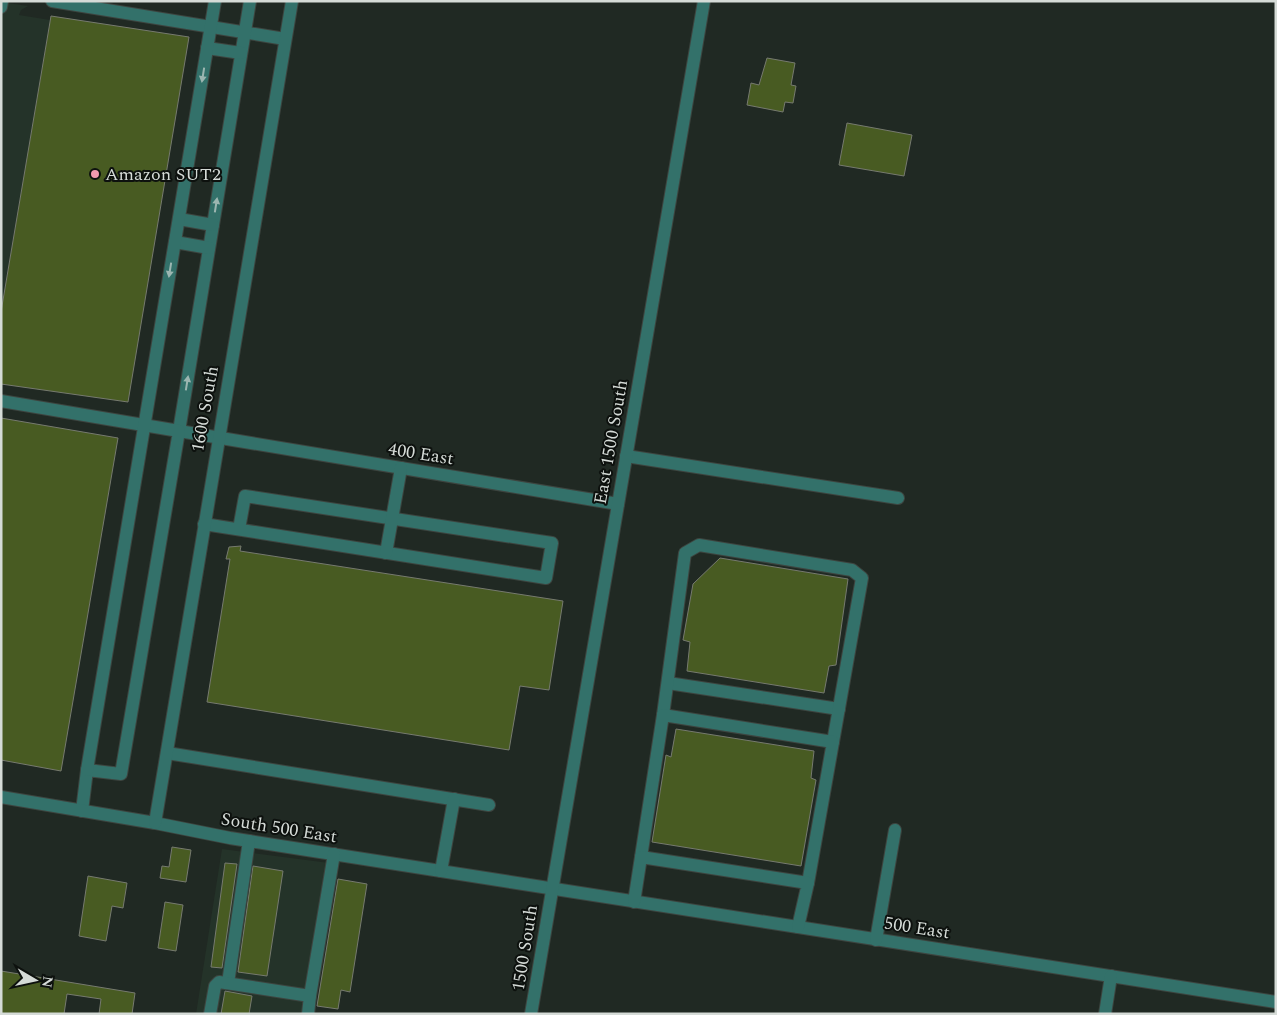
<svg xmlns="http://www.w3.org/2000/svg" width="1277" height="1015" font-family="Spectral,serif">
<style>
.built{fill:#243329}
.building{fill:#485b22;stroke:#767a6f}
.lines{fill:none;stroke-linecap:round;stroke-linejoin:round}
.minor-casing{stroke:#3d4540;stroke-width:14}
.minor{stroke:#33716a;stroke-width:12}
.oneway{fill:#9cb6b1}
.poi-dot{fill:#f29aaf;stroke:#0d110e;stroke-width:2}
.labels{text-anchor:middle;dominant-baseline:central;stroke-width:4;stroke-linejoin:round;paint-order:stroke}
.poi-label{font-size:18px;fill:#d5dbd7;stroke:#0d110e;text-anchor:start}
.street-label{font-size:18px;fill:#d5dbd7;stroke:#0d110e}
</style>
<rect width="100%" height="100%" fill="#202923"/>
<g class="built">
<polygon points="1,2 28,6 21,10 19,15 50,20 1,312"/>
<polygon points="222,849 337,864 311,1014 196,1014"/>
</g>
<g class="building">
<polygon points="51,16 189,37 128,402 1,384 1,312"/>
<polygon points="767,58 795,63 791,85 796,86 793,103 785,102 783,112 747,105 751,83 759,85"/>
<polygon points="847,123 912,135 904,176 839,165"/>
<polygon points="1,418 118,438 61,771 1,760"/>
<polygon points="241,546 240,551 563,601 549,690 520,686 509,750 207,702 230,559 226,559 229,547"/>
<polygon points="720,558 848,579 836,665 829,666 824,693 687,671 690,642 683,640 693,584"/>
<polygon points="676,729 814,751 811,778 816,780 801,866 652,842 666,755 671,757"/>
<polygon points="172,847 191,850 186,882 160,878 162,866 169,867"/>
<polygon points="225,863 237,864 222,968 211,967"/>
<polygon points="253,866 283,871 267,976 238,972"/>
<polygon points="88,876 127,883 123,908 112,906 106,941 79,936"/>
<polygon points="338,879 367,884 350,992 341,990 338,1009 317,1006"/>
<polygon points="165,902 183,905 176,951 158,948"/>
<polygon points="1,971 135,993 132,1014 99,1014 101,999 67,994 64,1014 1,1014"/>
<polygon points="225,991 252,996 249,1014 221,1014"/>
</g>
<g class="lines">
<g class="minor-casing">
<g id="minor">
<polyline points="52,1 285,39"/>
<polyline points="250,1 179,431 618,504"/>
<polyline points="1,7 2,1"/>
<polyline points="207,48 241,53"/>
<polyline points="179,219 213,225"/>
<polyline points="175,242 209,248"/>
<polyline points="1,401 179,431 121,774 87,770 82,811"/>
<polyline points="626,456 898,498"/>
<polyline points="204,524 546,578 552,543 245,496 239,529"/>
<polyline points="386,553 401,468"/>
<polyline points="668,683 839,709"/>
<polyline points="663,715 685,553 699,545 852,570 862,578 833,742"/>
<polyline points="167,753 489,805"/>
<polyline points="87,770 215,1"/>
<polyline points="1,797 155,823 230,838 1276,1002"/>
<polyline points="155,823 292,1"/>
<polyline points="641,857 663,715 833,742 808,883"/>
<polyline points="441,871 454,799"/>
<polyline points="634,902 641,857 808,883 798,927"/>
<polyline points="876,940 895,830"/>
<polyline points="228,983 249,841"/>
<polyline points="310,996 334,854"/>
<polyline points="210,1014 215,986 219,982 310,996 308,1014"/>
<polyline points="531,1014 704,1"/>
<polyline points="1105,1014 1111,976"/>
</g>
</g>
<use href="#minor" class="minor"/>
</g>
<defs><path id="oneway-solid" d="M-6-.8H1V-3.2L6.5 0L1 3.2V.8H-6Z" transform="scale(1.25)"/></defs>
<g class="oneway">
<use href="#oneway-solid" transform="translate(203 75) rotate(99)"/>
<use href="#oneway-solid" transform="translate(216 205) rotate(-81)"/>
<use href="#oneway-solid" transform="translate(170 270) rotate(99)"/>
<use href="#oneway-solid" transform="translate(187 383) rotate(-81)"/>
</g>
<circle class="poi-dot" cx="95" cy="174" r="5"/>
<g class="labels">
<g class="poi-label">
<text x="105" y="174">Amazon SUT2</text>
</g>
<g class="street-label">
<text transform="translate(205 409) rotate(-80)">1600 South</text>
<text transform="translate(611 442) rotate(-80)">East 1500 South</text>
<text transform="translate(421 454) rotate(9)">400 East</text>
<text transform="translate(279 828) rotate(9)">South 500 East</text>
<text transform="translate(917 928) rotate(9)">500 East</text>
<text transform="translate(525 948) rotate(-81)">1500 South</text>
</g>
</g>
<rect width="1277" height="1015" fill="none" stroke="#d5dbd7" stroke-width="5"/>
<g transform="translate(35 980) rotate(99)" stroke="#0d110e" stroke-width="4" paint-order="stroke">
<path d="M0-4L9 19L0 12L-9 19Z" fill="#d5dbd7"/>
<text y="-8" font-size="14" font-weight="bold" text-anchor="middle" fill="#d5dbd7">N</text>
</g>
</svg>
